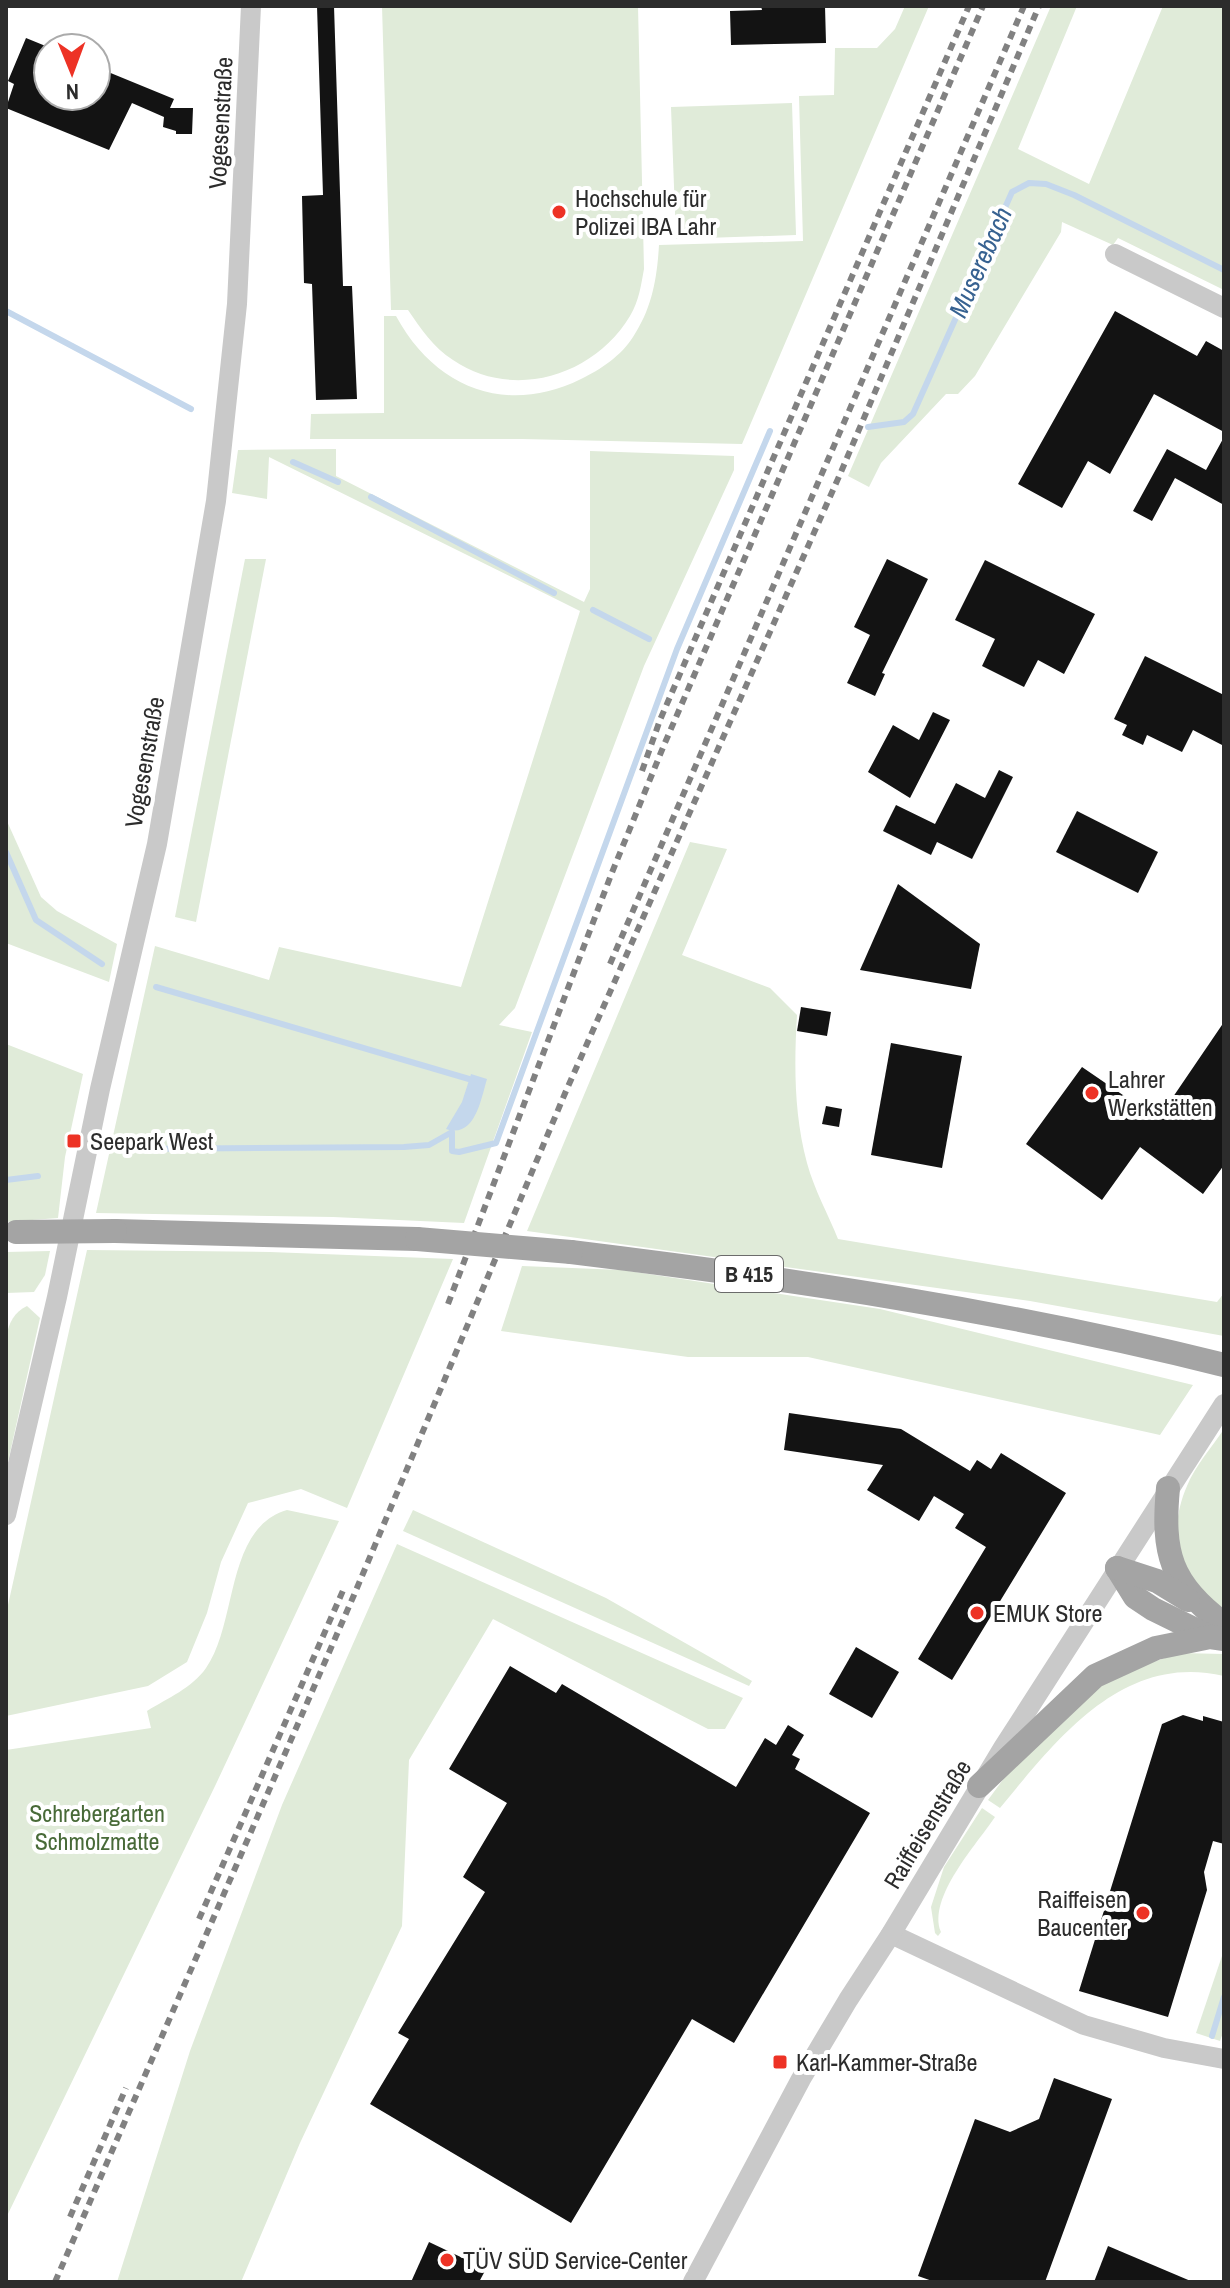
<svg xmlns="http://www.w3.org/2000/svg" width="1230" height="2288" font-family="'Archivo Narrow',sans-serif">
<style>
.green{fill:#e0ebd9}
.water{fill:#c4d7ec}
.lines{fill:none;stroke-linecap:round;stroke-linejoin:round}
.stream{stroke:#c4d7ec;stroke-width:6}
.building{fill:#131313}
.minor{stroke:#c9c9c9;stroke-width:20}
.major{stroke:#a4a4a4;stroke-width:24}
.rail{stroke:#818181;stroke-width:6;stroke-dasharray:8 6;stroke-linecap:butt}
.major-bridge{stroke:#a4a4a4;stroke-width:24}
.poi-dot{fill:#ed3225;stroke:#fff;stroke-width:3}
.labels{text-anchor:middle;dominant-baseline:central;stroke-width:8;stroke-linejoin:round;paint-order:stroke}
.shield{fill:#fff;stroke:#6b6b6b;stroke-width:2}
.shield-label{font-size:22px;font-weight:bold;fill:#2c2c2c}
.street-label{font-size:24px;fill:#2c2c2c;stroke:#fff}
.poi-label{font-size:24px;fill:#2c2c2c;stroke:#fff;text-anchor:start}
.park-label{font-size:24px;fill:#486a38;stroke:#fff}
.water-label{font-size:26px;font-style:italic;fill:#376291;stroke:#fff}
</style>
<rect width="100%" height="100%" fill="#fff"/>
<g class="green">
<path d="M 382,6 L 638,6 L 644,269 C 641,285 639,301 630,316 C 594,376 513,401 453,360 C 433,347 421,329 408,310 L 391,310 Z"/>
<path d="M 905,6 L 929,6 L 742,444 L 522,439 L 310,439 L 311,414 L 384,413 L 384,316 L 396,316 C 435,388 506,416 581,379 C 600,370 622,355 633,337 C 652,308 657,279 659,245 L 803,241 L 799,96 L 834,95 L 835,48 L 877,48 L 895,29 Z"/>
<polygon points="1051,6 1077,6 1018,149 1089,184 1163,6 1224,6 1224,290 1118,238 1113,245 1062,222 1061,232 975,376 958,394 946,394 881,463 869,487 848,476"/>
<polygon points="792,103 796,235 676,239 671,107"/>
<polygon points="336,449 336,476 584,602 590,589 590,451 734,456 734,470 644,666 515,1008 499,1025 532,1032 464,1223 333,1217 96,1213 155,946 269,980 279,947 461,987 580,611 269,457 267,499 232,493 238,450"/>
<polygon points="245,559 266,559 196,922 175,917"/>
<polygon points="6,819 41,897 57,911 117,944 109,982 6,943"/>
<path d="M 690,842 L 727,849 L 682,955 L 770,988 L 797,1015 C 794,1065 794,1115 807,1163 C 814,1189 828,1214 838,1239 L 1217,1302 L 1224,1293 L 1224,1336 L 1030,1301 L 527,1231 Z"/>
<polygon points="6,1044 83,1074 65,1157 58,1218 6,1222"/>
<polygon points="87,1250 270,1252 453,1259 347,1508 301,1489 248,1503 221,1562 207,1613 187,1662 148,1686 6,1716 6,1614"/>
<polygon points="50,1251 45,1275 34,1292 6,1293 6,1252"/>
<polygon points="522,1266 622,1270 880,1309 1193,1385 1160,1435 808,1357 688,1357 501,1331"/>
<path d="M 27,1306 L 40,1318 L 6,1471 L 6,1337 C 9,1323 14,1312 27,1306 Z"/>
<path d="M 1224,1429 L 1224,1609 C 1178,1582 1166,1534 1187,1486 C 1195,1466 1212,1447 1224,1429 Z"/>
<path d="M 287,1510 L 339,1521 L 216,1784 L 6,2218 L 6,1750 L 151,1728 L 147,1711 C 168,1698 192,1688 206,1668 C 238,1623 225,1528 287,1510 Z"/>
<polygon points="413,1510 606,1598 752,1681 749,1686 403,1531"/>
<polygon points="397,1544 743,1698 725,1729 708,1729 493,1619 409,1760 402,1926 300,2143 241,2282 117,2282 190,2051 282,1805"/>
<path d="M 1180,1653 L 1224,1654 L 1224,1676 C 1123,1652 1057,1739 1000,1808 L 988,1800 L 1013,1766 L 1099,1686 L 1123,1672 Z"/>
<path d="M 982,1808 L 995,1817 C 977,1844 927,1898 941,1932 L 938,1936 L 935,1933 L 931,1907 L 944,1867 Z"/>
<polygon points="1224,1950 1224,2030 1220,2041 1196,2033"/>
</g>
<path class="water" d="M 471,1074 L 487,1079 C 481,1099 475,1139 446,1129 L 462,1102 Z"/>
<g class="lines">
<g class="stream">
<polyline points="6,311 191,409"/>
<polyline points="868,427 904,422 913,414 1012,192 1029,183 1046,184 1074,195 1224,270"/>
<polyline points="293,462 338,482"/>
<polyline points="371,497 554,593"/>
<polyline points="593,610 649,639"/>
<polyline points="6,852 36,920 102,964"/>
<polyline points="156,987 469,1079"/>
<polyline points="132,1149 404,1147 429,1145 452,1132 452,1151 459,1152 496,1143 677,649 770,431"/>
<polyline points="6,1180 38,1176"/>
<polyline points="1212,2036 1224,1997"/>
</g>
</g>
<g class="building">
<polygon points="317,6 334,6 343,286 352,286 357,399 316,400 312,284 304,283 302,196 323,195"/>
<polygon points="761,6 825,6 826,43 731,45 730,11 762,10"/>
<polygon points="26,38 48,47 48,96 96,96 96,67 174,99 170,108 193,108 192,134 176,134 176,131 163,127 164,117 132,103 109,150 6,108 14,84 8,81"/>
<polygon points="1115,311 1197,356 1206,341 1224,351 1224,432 1154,394 1110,474 1088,461 1062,508 1018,484"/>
<polygon points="1224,437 1224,505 1175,478 1152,521 1133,511 1167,449 1206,470"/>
<polygon points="887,559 928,579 882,673 885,674 875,696 847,683 870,635 854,627"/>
<polygon points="985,560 1095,614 1064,674 1038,660 1024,687 982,666 995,639 955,620"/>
<polygon points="1145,656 1224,695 1224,746 1193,730 1182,752 1147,735 1143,745 1122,735 1127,725 1114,719"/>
<polygon points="933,712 950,720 910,798 868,772 893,725 919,740"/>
<polygon points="999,770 1013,777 972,859 937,842 931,855 883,831 896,805 935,824 956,783 985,798"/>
<polygon points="1077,811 1158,852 1138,893 1056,852"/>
<polygon points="898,884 980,944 971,989 860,970"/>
<polygon points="801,1007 831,1012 827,1036 797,1031"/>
<polygon points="1224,1022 1224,1165 1203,1194 1140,1147 1102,1200 1026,1144 1082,1067 1158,1119"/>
<polygon points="891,1043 962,1056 942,1168 871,1155"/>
<polygon points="826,1106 842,1109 839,1127 822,1124"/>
<polygon points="789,1413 901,1429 970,1471 977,1460 991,1469 1001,1453 1066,1493 952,1680 918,1659 986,1547 955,1528 964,1514 934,1496 919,1521 867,1490 883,1465 784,1450"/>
<polygon points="856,1647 899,1672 872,1718 829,1694"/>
<polygon points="510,1666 556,1693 562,1684 736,1787 765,1738 776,1745 788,1725 804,1735 792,1755 800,1759 795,1769 870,1813 734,2043 692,2019 571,2223 370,2104 409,2039 398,2033 485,1892 463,1877 507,1803 449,1769"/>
<polygon points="1183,1715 1203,1721 1203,1716 1224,1722 1224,1844 1213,1841 1204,1872 1207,1890 1168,2017 1079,1991 1162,1724"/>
<polygon points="1054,2078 1112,2099 1045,2282 935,2282 918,2276 975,2119 1010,2132 1039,2119"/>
<polygon points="429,2242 486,2269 479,2282 411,2282"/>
<polygon points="1108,2246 1193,2282 1094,2282"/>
</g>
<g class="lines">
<g class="minor">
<polyline points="1115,254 1224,308"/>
<polyline points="6,1515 57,1297 100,1089 157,844 216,501 237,304 251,6"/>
<polyline points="891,1934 1084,2025 1164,2048 1224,2059"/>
<polyline points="693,2282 801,2079 848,2000 891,1934 1003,1748 1224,1404"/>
</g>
<g class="major">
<polyline points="115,1231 417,1239"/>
<path d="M 571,1252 C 791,1279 1009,1311 1224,1365"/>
<path d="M 1168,1488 C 1162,1553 1170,1584 1224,1624"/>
<polyline points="1117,1568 1135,1597 1153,1609 1210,1637"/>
<polyline points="1117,1568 1157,1581 1188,1600"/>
<polyline points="979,1786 1095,1676 1156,1648 1210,1637 1224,1639"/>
</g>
<g class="rail">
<polyline points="642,771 660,720 969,6"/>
<polyline points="610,964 1024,6"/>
<polyline points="448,1304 611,875 664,745 983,6"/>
<polyline points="199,1919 345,1586"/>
<polyline points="70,2217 126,2088"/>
<polyline points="55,2282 354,1595 566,1091 841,472 1039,6"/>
</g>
<g class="major-bridge">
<polyline points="16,1232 115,1231"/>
<polyline points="417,1239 571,1252"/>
</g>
</g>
<g class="poi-dot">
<circle cx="559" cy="212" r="8"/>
<circle cx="1092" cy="1093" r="8"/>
<rect x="66" y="1133" width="16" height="16" rx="4"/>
<circle cx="977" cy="1613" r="8"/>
<circle cx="1143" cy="1913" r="8"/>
<rect x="772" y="2054" width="16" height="16" rx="4"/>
<circle cx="447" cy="2260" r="8"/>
</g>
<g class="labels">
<rect class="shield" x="715" y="1256" width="68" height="36" rx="6"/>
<g class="shield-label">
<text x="749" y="1274">B 415</text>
</g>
<g class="street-label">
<text transform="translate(220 123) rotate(-87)">Vogesenstraße</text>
<text transform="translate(144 762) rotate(-80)">Vogesenstraße</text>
<text transform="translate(927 1824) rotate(-59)">Raiffeisenstraße</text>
</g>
<g class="poi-label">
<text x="575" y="198">Hochschule für<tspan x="575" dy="28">Polizei IBA Lahr</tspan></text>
<text x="1108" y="1079">Lahrer<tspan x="1108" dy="28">Werkstätten</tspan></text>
<text x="90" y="1141">Seepark West</text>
<text x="993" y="1613">EMUK Store</text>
<text x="1127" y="1899" text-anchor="end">Raiffeisen<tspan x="1127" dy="28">Baucenter</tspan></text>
<text x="796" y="2062">Karl-Kammer-Straße</text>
<text x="463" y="2260">TÜV SÜD Service-Center</text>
</g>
<g class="park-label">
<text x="97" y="1813">Schrebergarten<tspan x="97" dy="28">Schmolzmatte</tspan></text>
</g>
<g class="water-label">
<text transform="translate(980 262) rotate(-66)">Muserebach</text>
</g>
</g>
<rect width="1230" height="2288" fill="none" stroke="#2c2c2c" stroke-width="16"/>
<g transform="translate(72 72) rotate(179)"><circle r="38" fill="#ffffff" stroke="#ababab" stroke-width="2"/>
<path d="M0-6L14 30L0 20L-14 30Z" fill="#ed3225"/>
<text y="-12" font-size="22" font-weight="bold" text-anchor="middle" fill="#2c2c2c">N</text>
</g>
</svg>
